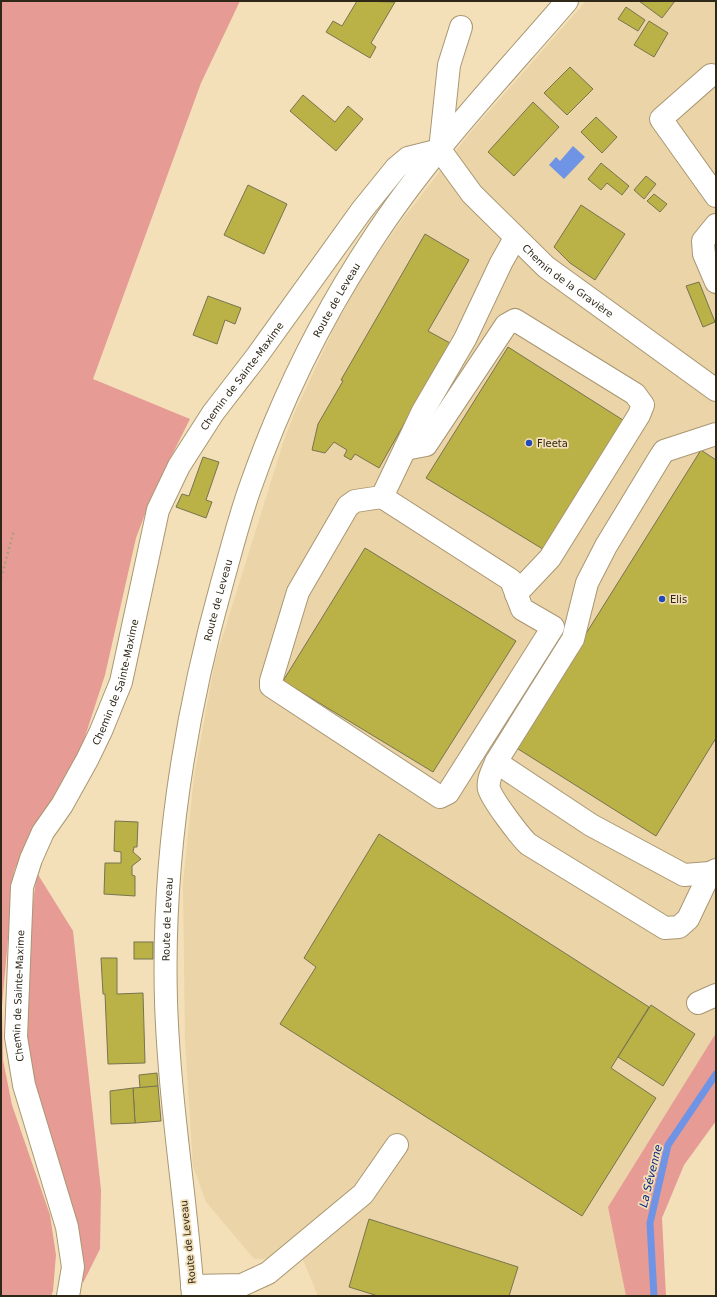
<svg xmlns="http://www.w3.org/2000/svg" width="717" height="1297" font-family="'DejaVu Sans',sans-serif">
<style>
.built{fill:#ebd4a7}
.green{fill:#e69b95}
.water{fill:#6f94e5}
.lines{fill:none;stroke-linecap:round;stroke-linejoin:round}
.stream{stroke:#6f94e5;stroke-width:7}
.building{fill:#bab147;stroke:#77744e}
.minor-casing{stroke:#a99773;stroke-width:24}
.path{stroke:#ad9e80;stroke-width:2.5;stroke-dasharray:2 3;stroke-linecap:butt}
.minor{stroke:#fff;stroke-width:22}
.poi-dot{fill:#224bb9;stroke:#f3e0b9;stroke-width:1.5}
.labels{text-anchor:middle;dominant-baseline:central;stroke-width:3.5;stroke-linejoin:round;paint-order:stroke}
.street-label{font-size:10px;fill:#2f2819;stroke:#f3e0b9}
.poi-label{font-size:10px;fill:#2f2819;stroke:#f3e0b9;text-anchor:start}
.water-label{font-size:11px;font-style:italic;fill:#082682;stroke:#f3e0b9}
</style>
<rect width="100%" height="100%" fill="#f3e0b9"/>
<polygon class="built" points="586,1 716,1 716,1033 608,1207 626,1296 318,1296 303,1260 254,1259 206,1202 193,1166 185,1043 183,883 194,777 215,661 283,443 294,414 336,324 369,266 402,220 469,134"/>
<g class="green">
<polygon points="1,1 240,1 201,83 93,379 190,419 153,493 136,538 105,675 81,749 58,791 26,844 14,871 2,1006 3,1060 12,1105 50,1215 56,1255 53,1291 51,1296 1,1296"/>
<polygon points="37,873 73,931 101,1190 100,1249 83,1283 79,1235 29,1080 21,1014 27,945"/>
<polygon points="716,1033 716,1121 684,1165 662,1218 666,1296 626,1296 608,1207"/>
</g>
<polygon class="water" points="573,146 585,157 564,179 549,165 556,157 560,161"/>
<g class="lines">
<polyline class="stream" points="654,1296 650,1223 668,1145 716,1074"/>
</g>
<g class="building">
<polygon points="357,1 395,2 371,43 376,47 370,58 326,32 333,21 342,26"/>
<polygon points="639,1 675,1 662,18"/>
<polygon points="626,7 645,20 638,31 618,19"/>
<polygon points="649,21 668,33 654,57 634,45"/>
<polygon points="570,67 593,89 567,115 544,93"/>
<polygon points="303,95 335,122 348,106 363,119 336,151 290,111"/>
<polygon points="533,102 559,127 514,176 488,152"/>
<polygon points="596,117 617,137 602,153 581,132"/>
<polygon points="601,163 629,186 622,195 607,183 601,190 588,179"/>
<polygon points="646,176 656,184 644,199 634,190"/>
<polygon points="248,185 287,204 264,254 224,235"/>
<polygon points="654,194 667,204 660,212 647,201"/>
<polygon points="581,205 625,234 595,280 570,263 554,247"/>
<polygon points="425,234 469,260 428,331 450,343 379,468 355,454 351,460 344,456 347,450 334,442 325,453 312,450 318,424 343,381 341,380"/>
<polygon points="699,282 715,322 703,327 686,286"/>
<polygon points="208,296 241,308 235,324 225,320 217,344 193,335"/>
<polygon points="508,347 626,422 546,551 426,478"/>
<polygon points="701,450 716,460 716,738 656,836 515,747"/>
<polygon points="203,457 219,462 206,500 212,502 206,518 176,507 182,494 189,496"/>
<polygon points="365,548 516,641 433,772 283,681"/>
<polygon points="115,821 138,822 137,847 134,847 133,852 141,859 132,866 132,875 135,876 135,896 104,894 105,863 121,863 121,852 114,851"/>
<polygon points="379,834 649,1007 611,1068 656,1098 582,1216 280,1024 316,967 304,958"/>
<rect x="134" y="942" width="19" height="17"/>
<polygon points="101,958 117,958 117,994 143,993 145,1063 108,1064 105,994 103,994"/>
<polygon points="651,1005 695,1034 663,1086 618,1057"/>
<polygon points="157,1073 158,1086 140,1088 139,1075"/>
<polygon points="158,1086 161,1121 135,1123 133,1088"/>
<polygon points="133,1088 135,1123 111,1124 110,1091"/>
<polygon points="369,1219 518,1267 509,1296 378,1296 349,1287"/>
</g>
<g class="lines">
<g class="minor-casing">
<g id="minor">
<polyline points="711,75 661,119 716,196"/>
<path id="s1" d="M 440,150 L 472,194 L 546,267 L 716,390"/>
<polyline points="440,150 449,65 461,27"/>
<polyline points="716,225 703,241 704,254 716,282"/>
<polyline points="716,434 664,451 660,457 606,546 587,583 573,639 496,762 591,825 684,875 710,873 716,870"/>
<polyline points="405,449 426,445 506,325 515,320 635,394 643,405 639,415 550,558 516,594"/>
<polyline points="382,497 355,501 348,506 298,592 271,681 271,686 440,797 448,793 553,627 522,609 511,580 382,497 423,411 465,339 501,263 515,238"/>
<path d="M 496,762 C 493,770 487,780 489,789 C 493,801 519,835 528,844 L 665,928 L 679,927 L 688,919 L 710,873"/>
<polyline points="698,1003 716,995"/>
<polyline points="192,1286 242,1285 268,1273 363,1194 397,1145"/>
<path id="s2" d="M 68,1296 L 73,1267 L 67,1227 L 24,1085 L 16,1037 L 22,887 L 31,859 L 43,832 L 62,805 L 87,760 L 101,731 L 121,682 L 158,510 L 179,466 L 213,413 L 257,356 L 362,210 L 396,168 L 408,158 L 440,150"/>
<path id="s3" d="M 193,1296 C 186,1197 169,1100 166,1001 C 162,860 184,719 222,583 C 231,551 239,519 250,488 C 280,402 321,318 371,242 C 427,155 500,79 567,1"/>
</g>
</g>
<polyline class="path" points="1,578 14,530"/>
<use href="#minor" class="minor"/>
</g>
<g class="poi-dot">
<circle cx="529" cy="443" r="4"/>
<circle cx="662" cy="599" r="4"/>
</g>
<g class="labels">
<g class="street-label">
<text stroke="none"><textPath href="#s1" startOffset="184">Chemin de la Gravière</textPath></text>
<text stroke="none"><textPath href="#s3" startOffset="1026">Route de Leveau</textPath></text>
<text stroke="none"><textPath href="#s2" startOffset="980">Chemin de Sainte-Maxime</textPath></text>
<text stroke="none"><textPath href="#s3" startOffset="702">Route de Leveau</textPath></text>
<text stroke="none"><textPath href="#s2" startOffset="644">Chemin de Sainte-Maxime</textPath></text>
<text stroke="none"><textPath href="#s3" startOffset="378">Route de Leveau</textPath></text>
<text stroke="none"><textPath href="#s2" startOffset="308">Chemin de Sainte-Maxime</textPath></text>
<text transform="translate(188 1242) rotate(-96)">Route de Leveau</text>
</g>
<g class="poi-label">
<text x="537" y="443">Fleeta</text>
<text x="670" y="599">Elis</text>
</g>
<g class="water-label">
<text transform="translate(651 1176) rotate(-76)">La Sévenne</text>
</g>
</g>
<rect width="717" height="1297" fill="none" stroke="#2f2819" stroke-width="4"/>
</svg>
